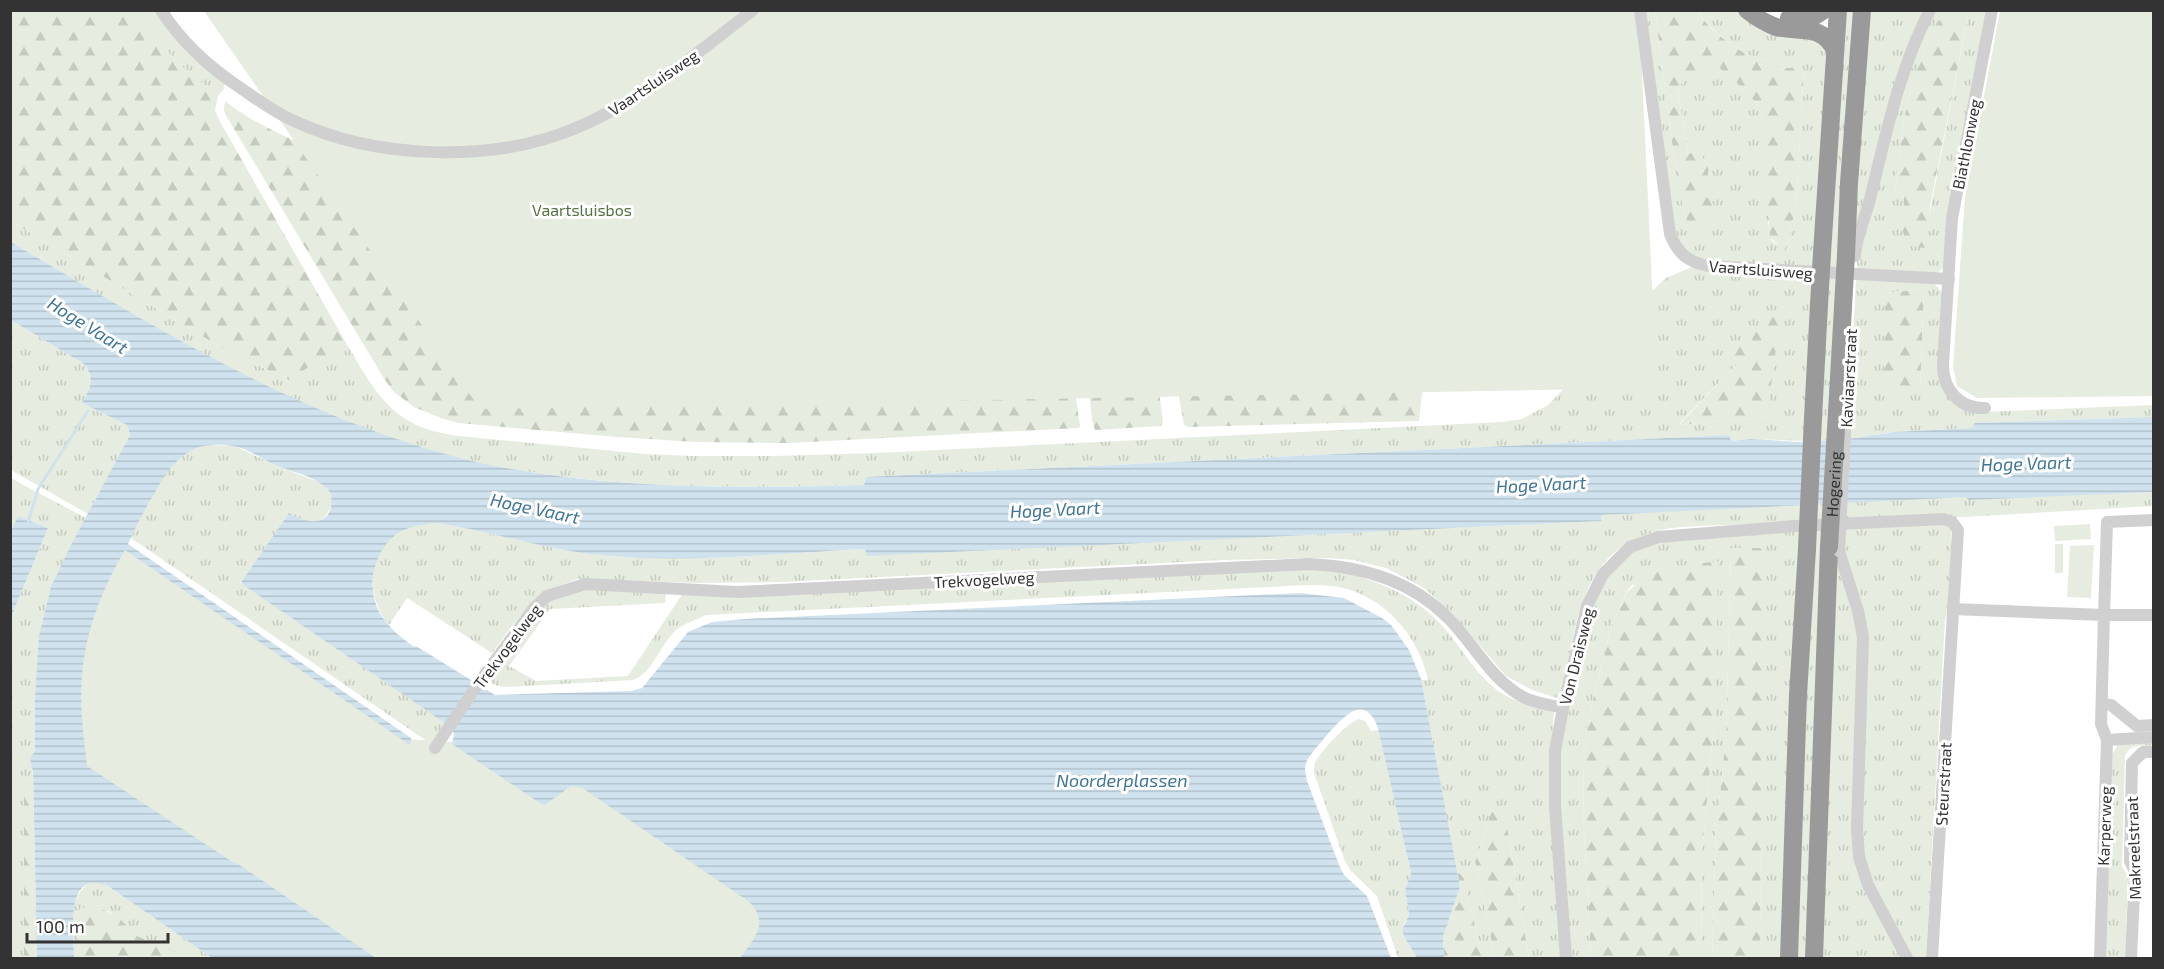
<svg xmlns="http://www.w3.org/2000/svg" width="2164" height="969" font-family="'Exo 2',sans-serif">
<style>
.grass{fill:url(#grass-tufts);fill-rule:evenodd}
.forest{fill:url(#forest-firs)}
.park{fill:#e6ecdf}
.water{fill:url(#water-rules)}
.lines{fill:none;stroke-linecap:round;stroke-linejoin:round}
.stream{stroke:#cfe2ee;stroke-width:3}
.minor{stroke:#d0d0d0;stroke-width:12}
.highway{stroke:#9a9a9a;stroke-width:18}
.minor-bridge{stroke:#d0d0d0;stroke-width:12}
.highway-bridge{stroke:#9a9a9a;stroke-width:18}
.labels{text-anchor:middle;dominant-baseline:central;stroke-width:6;stroke-linejoin:round;paint-order:stroke}
.street-label{font-size:16px;fill:#333;stroke:#fff}
.park-label{font-size:16px;fill:#56703f;stroke:#fff}
.water-label{font-size:18px;font-style:italic;fill:#3f7597;stroke:#fff}
</style>
<defs>
<pattern id="grass-tufts" width="24" height="20" patternUnits="userSpaceOnUse" patternTransform="scale(1.5)"><rect width="24" height="20" fill="#e6ecdf"/><path d="M3 7l-1-3M5 7V3M7 7l1-3M15 17l-1-3M17 17v-4M19 17l1-3" fill="none" stroke="#c6cbc0"/></pattern>
<pattern id="forest-firs" width="22" height="20" patternUnits="userSpaceOnUse" patternTransform="scale(1.5)"><rect width="22" height="20" fill="#e6ecdf"/><path d="M5 1l3.5 6h-7zM16 11l3.5 6h-7z" fill="#c6cbc0"/></pattern>
<pattern id="water-rules" width="6" height="5" patternUnits="userSpaceOnUse" patternTransform="scale(1.5)"><rect width="6" height="5" fill="#cfe2ee"/><path d="M0 2.5h6" fill="none" stroke="#b2c2cd"/></pattern>
</defs>
<rect width="100%" height="100%" fill="#fff"/>
<g class="grass">
<polygon points="136,11 156,11 225,82 224,89 218,96 175,61"/>
<path d="M 1644,11 L 1655,11 L 1678,187 L 1687,221 L 1705,195 L 1708,166 L 1701,156 L 1695,152 L 1688,154 L 1677,85 C 1696,78 1696,68 1718,67 L 1732,78 L 1760,107 L 1770,218 L 1768,222 L 1772,241 L 1786,251 L 1796,205 L 1804,70 L 1795,67 L 1779,69 C 1765,58 1763,61 1749,55 C 1733,48 1705,25 1698,11 L 1741,11 L 1815,37 L 1826,52 L 1814,268 L 1699,260 L 1677,242 L 1670,206 Z"/>
<polygon points="1843,11 1855,11 1838,269 1826,268"/>
<polygon points="1869,11 1925,11 1862,215 1851,245"/>
<path d="M 1933,11 L 1944,11 C 1931,36 1919,61 1911,89 C 1902,122 1899,157 1895,191 L 1903,194 L 1904,201 L 1929,216 L 1969,11 L 1987,11 L 1944,266 L 1938,273 L 1857,270 L 1858,243 L 1891,119 Z"/>
<path d="M 11,221 L 222,348 L 289,380 L 346,343 C 377,395 393,428 459,436 L 645,454 L 692,456 L 775,456 L 877,453 L 1502,422 L 1522,419 L 1548,405 L 1583,369 L 1650,293 L 1666,278 L 1692,267 L 1814,275 L 1805,441 L 1751,439 L 1730,441 L 1729,435 L 866,477 L 864,485 C 742,488 622,490 501,467 C 320,432 166,334 11,242 ZM 1736,365 L 1767,417 L 1679,425 L 1679,424 Z"/>
<polygon points="1825,276 1838,277 1829,440 1817,441"/>
<path d="M 1856,278 C 1872,279 1922,279 1934,284 C 1938,286 1941,291 1943,295 L 1940,378 L 1984,412 L 2153,405 L 2153,417 L 1975,423 L 1971,428 L 1895,432 L 1848,439 ZM 1924,289 L 1920,389 L 1885,293 Z"/>
<path d="M 11,320 L 84,364 C 94,379 90,388 82,403 L 127,425 L 130,435 L 88,514 L 11,470 Z"/>
<path d="M 209,445 L 235,446 L 275,465 L 321,483 L 331,494 L 332,501 C 326,528 308,525 289,514 L 241,583 L 447,724 L 431,744 L 131,538 C 140,518 161,474 175,461 C 185,451 197,448 209,445 Z"/>
<polygon points="10,478 86,518 72,543 35,699 35,752 32,764 33,779 24,781 24,958 10,958 11,625 14,610 48,528 18,516 11,531"/>
<path d="M 2154,492 L 2153,506 L 1964,517 L 1695,526 C 1681,527 1667,528 1654,532 C 1579,552 1577,628 1562,690 L 1560,696 L 1557,698 L 1532,690 L 1506,676 L 1452,613 L 1424,588 L 1386,568 L 1354,560 L 1327,558 L 1223,560 L 782,582 L 694,583 L 578,579 L 550,589 L 533,602 L 511,627 L 492,653 L 407,598 L 389,625 C 365,597 366,551 402,531 C 413,525 425,524 438,523 C 493,532 545,549 600,555 C 687,564 779,553 866,549 L 867,555 L 1579,522 L 1601,521 L 1602,515 C 1723,508 1845,500 1966,497 C 2029,495 2091,495 2154,492 Z"/>
<polygon points="1947,523 1951,530 1950,601 1945,620 1926,958 1912,958 1869,876 1861,848 1868,643 1842,550 1843,527"/>
<polygon points="1826,527 1808,958 1796,958 1813,528"/>
<polygon points="1801,528 1785,958 1760,958 1762,548 1731,549 1726,738 1716,831 1712,958 1701,958 1702,852 1715,714 1633,584 1627,591 1612,624 1590,712 1583,755 1584,831 1591,958 1569,958 1557,781 1559,752 1586,613 1614,564 1647,542"/>
<polygon points="1835,547 1858,628 1853,837 1902,958 1819,958"/>
<path d="M 1300,570 C 1310,570 1321,569 1332,571 C 1376,577 1423,599 1450,635 C 1465,654 1479,677 1498,691 C 1514,702 1536,707 1554,712 L 1552,740 L 1561,958 L 1529,958 L 1506,820 L 1491,805 L 1487,828 L 1475,862 L 1495,958 L 1482,958 L 1464,877 L 1457,872 L 1421,680 L 1428,680 C 1419,636 1384,596 1339,587 C 1317,583 1291,586 1269,587 L 706,615 C 696,620 685,623 676,630 C 660,645 653,673 633,680 L 507,687 L 498,686 L 487,681 L 487,678 L 538,609 L 549,601 L 584,589 L 666,592 L 665,603 L 550,609 L 509,666 L 536,681 L 628,676 L 683,593 Z"/>
<path d="M 1359,719 L 1365,721 L 1371,731 L 1379,730 L 1411,873 L 1405,890 L 1409,915 L 1403,926 L 1405,938 L 1417,958 L 1398,958 L 1377,896 L 1350,870 L 1344,859 L 1314,773 C 1314,770 1314,765 1315,763 C 1320,752 1348,722 1359,719 Z"/>
<path d="M 2153,742 L 2153,746 C 2142,746 2130,743 2125,756 L 2122,867 L 2128,875 L 2125,958 L 2105,958 L 2112,755 L 2118,744 Z"/>
<path d="M 91,882 L 99,882 L 108,886 L 212,958 C 205,958 195,960 188,958 C 178,956 145,941 136,936 C 112,918 112,897 78,919 L 78,958 L 74,958 C 74,933 65,897 91,882 Z"/>
</g>
<g class="forest">
<polygon points="11,10 136,11 175,61 218,96 215,110 219,120 346,343 289,380 222,348 11,221"/>
<path d="M 1655,11 L 1698,11 C 1705,26 1733,48 1749,55 C 1763,61 1765,58 1779,69 L 1796,67 L 1804,70 L 1796,205 L 1786,251 L 1780,248 L 1770,236 L 1760,107 L 1732,78 L 1718,67 C 1698,68 1694,78 1677,86 L 1688,154 L 1695,152 L 1702,156 L 1709,167 L 1705,195 L 1716,207 L 1714,215 L 1703,222 L 1687,221 L 1678,187 Z"/>
<path d="M 1944,11 L 1969,11 L 1930,206 L 1927,248 L 1916,247 L 1904,237 C 1901,223 1906,209 1903,194 L 1895,191 C 1899,157 1902,122 1911,89 C 1919,61 1931,36 1944,11 Z"/>
<path d="M 225,101 C 250,121 277,133 306,146 L 1075,392 L 1080,426 L 1078,428 L 789,443 L 695,442 L 618,437 L 458,423 L 441,418 L 414,407 L 394,392 L 385,380 L 228,119 L 224,110 Z"/>
<polygon points="1924,289 1920,390 1884,389 1885,293"/>
<polygon points="1778,308 1781,309 1767,417 1679,425 1736,365 1734,347"/>
<polygon points="1424,374 1419,421 1188,427 1184,425 1177,386"/>
<polygon points="1158,385 1163,420 1161,426 1095,430 1092,420 1089,392"/>
<polygon points="1731,548 1763,548 1760,958 1712,958 1716,831 1726,738"/>
<polygon points="1718,561 1715,714 1702,852 1701,958 1591,958 1584,831 1583,755 1590,712 1612,624 1627,592 1646,576 1667,568"/>
<polygon points="13,759 13,760 17,958 10,958 10,760"/>
<polygon points="33,779 37,958 24,958 24,781"/>
<polygon points="1491,805 1504,812 1506,820 1529,958 1495,958 1475,862 1487,828"/>
<polygon points="1457,872 1464,877 1482,958 1444,958 1443,936 1460,887"/>
<polygon points="80,907 105,910 118,917 137,936 189,958 130,958 126,956 123,958 78,958 78,919"/>
</g>
<g class="park">
<polygon points="204,11 1639,11 1657,388 480,409"/>
<polygon points="2000,11 2153,11 2153,396 1977,398 1957,386 1953,367 1965,197"/>
<polygon points="11,478 28,488 11,523"/>
<polygon points="2090,524 2091,539 2055,541 2054,526"/>
<rect x="2055" y="544" width="8" height="29"/>
<polygon points="2094,545 2091,598 2067,597 2070,546"/>
<polygon points="124,547 406,739 454,742 574,780 775,916 746,958 370,958 84,769 79,679 89,620 107,576"/>
</g>
<g class="water">
<path d="M 11,242 C 167,334 320,431 501,467 C 621,490 742,488 864,485 L 866,477 L 1729,435 L 1731,441 L 1751,439 L 1799,442 L 1848,439 L 1895,432 L 1971,428 L 1975,423 L 2153,417 L 2153,492 L 1969,500 L 1966,497 L 1602,515 L 1601,521 L 1579,522 L 867,556 L 865,549 C 779,553 687,564 600,555 C 545,549 492,532 438,523 C 426,524 414,525 402,531 C 376,545 366,581 377,607 C 383,623 400,637 414,647 L 416,646 L 495,695 L 631,691 L 642,688 L 688,632 L 712,622 L 745,619 L 1300,593 L 1344,598 L 1382,618 L 1391,625 L 1409,650 L 1421,679 L 1460,887 L 1443,936 L 1444,958 L 1417,958 L 1405,938 L 1402,930 L 1409,915 L 1405,890 L 1411,873 L 1378,728 C 1364,690 1341,720 1326,736 C 1320,744 1310,753 1306,763 C 1304,769 1306,775 1307,781 L 1339,865 L 1344,875 L 1367,896 L 1391,958 L 740,958 C 754,939 771,922 748,901 L 581,787 L 571,786 L 545,805 L 541,804 L 452,744 L 454,734 L 452,728 L 242,584 L 242,581 L 289,513 C 310,526 335,526 331,494 C 319,476 294,473 275,465 C 262,459 247,448 233,446 C 190,439 173,460 154,494 C 144,510 136,527 128,544 L 411,738 L 410,745 L 125,550 C 102,589 85,632 82,677 C 79,706 84,737 87,766 L 234,863 L 235,862 L 376,958 L 212,958 L 108,886 C 64,867 74,934 74,958 L 37,958 L 33,772 L 30,759 L 35,751 L 35,699 L 39,636 L 51,587 L 72,543 L 130,435 L 127,425 L 82,403 C 90,388 95,379 84,364 L 11,320 Z"/>
<polygon points="18,516 48,528 14,610 11,625 11,531"/>
</g>
<g class="lines">
<polyline class="stream" points="28,522 38,489 88,411"/>
<g class="minor">
<path d="M 161,10 C 182,43 210,68 242,89 C 258,100 274,112 292,120 C 374,159 491,164 576,128 C 641,101 697,53 753,10"/>
<path d="M 1640,10 L 1670,234 C 1678,254 1688,262 1709,266 L 1949,279"/>
<path d="M 1855,256 C 1856,236 1865,219 1870,199 C 1886,134 1899,70 1930,10"/>
<path d="M 1985,408 C 1960,409 1943,390 1943,365 L 1952,218 L 1992,10"/>
<polyline points="1846,413 1848,381"/>
<polyline points="2154,520 2107,522 2104,615 2154,615"/>
<polyline points="1839,551 1858,611 1863,637 1857,829 1859,857 1868,885 1907,958"/>
<polyline points="1953,609 2104,615 2101,724 2107,740 2100,958"/>
<polyline points="2102,704 2111,705 2137,726 2154,725"/>
<polyline points="2107,740 2154,737"/>
<path d="M 435,748 L 480,681 L 534,608 L 547,596 L 585,584 L 737,592 L 1309,564 C 1359,566 1410,580 1447,617 C 1473,642 1490,679 1523,697 C 1535,703 1550,705 1563,708"/>
<polyline points="1566,958 1555,806 1555,751 1563,708 1587,606 1603,574 1630,547 1658,537 1795,526 1944,519 1952,522 1958,530 1932,958"/>
<polyline points="2131,958 2135,872 2130,861 2132,763 2143,752 2154,752"/>
</g>
<g class="highway">
<path d="M 1747,10 C 1756,17 1765,23 1776,27 C 1800,33 1821,23 1835,50"/>
<polyline points="1789,18 1810,19 1824,10"/>
<polyline points="1822,253 1838,10"/>
<polyline points="1846,255 1849,183 1862,10"/>
<polyline points="1837,412 1843,307"/>
<polyline points="1813,418 1819,305"/>
<polyline points="1789,958 1798,695 1807,549"/>
<polyline points="1814,958 1829,547"/>
</g>
<polyline class="minor-bridge" points="1839,551 1846,413"/>
<g class="highway-bridge">
<polyline points="1819,305 1822,253"/>
<polyline points="1843,307 1846,255"/>
<path id="s1" d="M 1829,547 L 1837,412"/>
<polyline points="1807,549 1813,418"/>
</g>
</g>
<g class="labels">
<g class="street-label">
<text transform="translate(653 82) rotate(-34)">Vaartsluisweg</text>
<text transform="translate(1966 144) rotate(-79)">Biathlonweg</text>
<text transform="translate(1761 269) rotate(4)">Vaartsluisweg</text>
<text transform="translate(1848 378) rotate(-87)">Kaviaarstraat</text>
<text stroke="none"><textPath href="#s1" startOffset="63">Hogering</textPath></text>
<text transform="translate(984 579) rotate(-3)">Trekvogelweg</text>
<text transform="translate(507 646) rotate(-53)">Trekvogelweg</text>
<text transform="translate(1576 656) rotate(-76)">Von Draisweg</text>
<text transform="translate(1943 784) rotate(-87)">Steurstraat</text>
<text transform="translate(2104 826) rotate(-88)">Karperweg</text>
<text transform="translate(2133 848) rotate(-92)">Makreelstraat</text>
</g>
<g class="park-label">
<text x="582" y="209">Vaartsluisbos</text>
</g>
<g class="water-label">
<text transform="translate(88 325) rotate(32)">Hoge Vaart</text>
<text transform="translate(2026 463) rotate(-2)">Hoge Vaart</text>
<text transform="translate(1541 484) rotate(-3)">Hoge Vaart</text>
<text transform="translate(535 508) rotate(12)">Hoge Vaart</text>
<text transform="translate(1055 509) rotate(-3)">Hoge Vaart</text>
<text x="1122" y="780">Noorderplassen</text>
</g>
</g>
<rect width="2164" height="969" fill="none" stroke="#333333" stroke-width="24"/>
<path d="M27 933v9h141v-9" fill="none" stroke="#333333" stroke-width="3"/>
<text x="36" y="933" font-size="18" fill="#333333" stroke="#ffffff" stroke-width="4.5" paint-order="stroke">100 m</text>
</svg>
